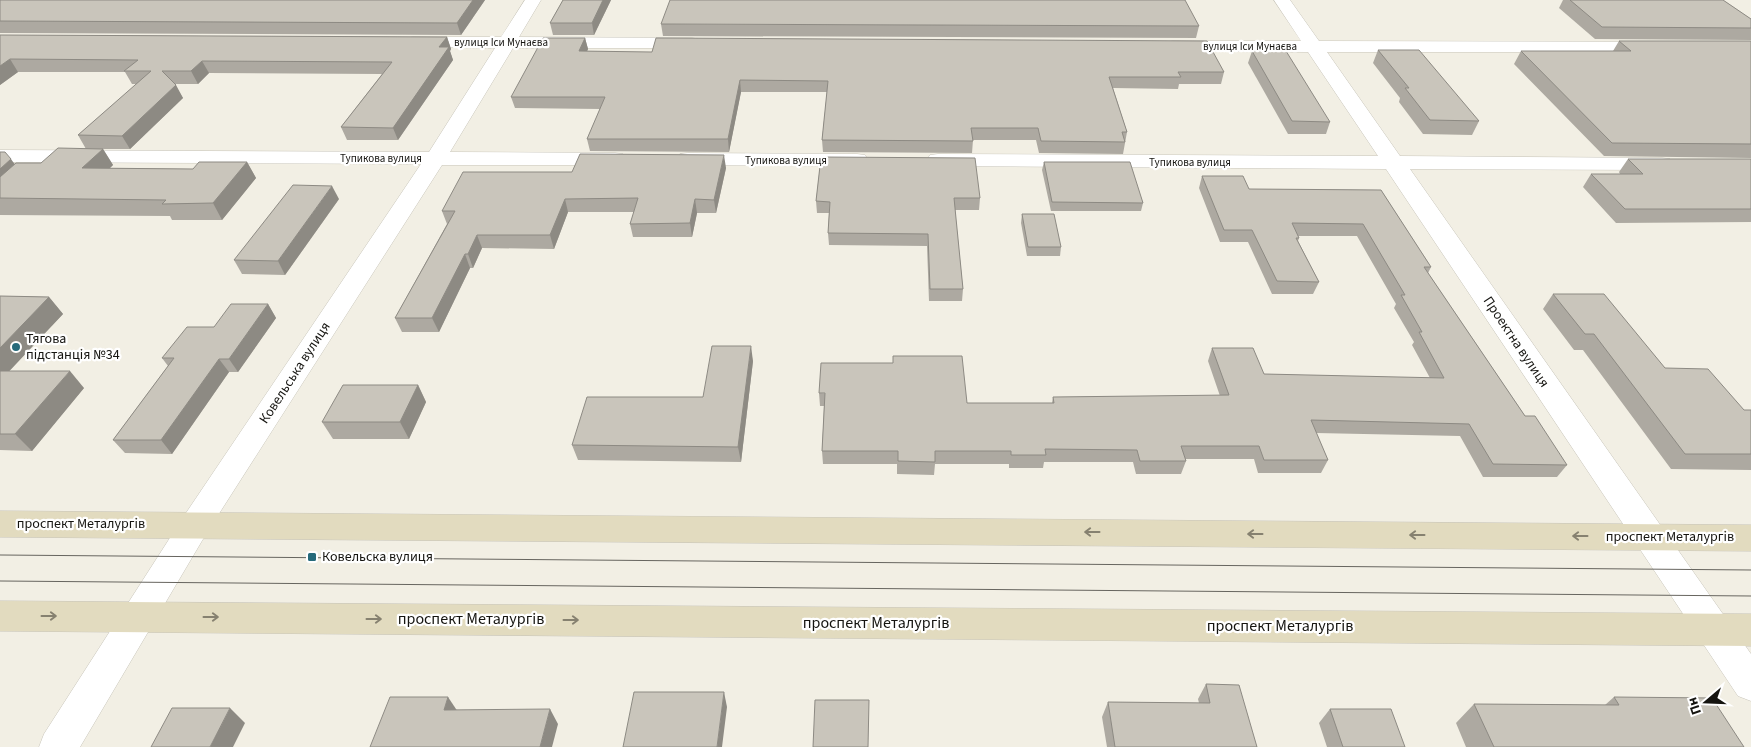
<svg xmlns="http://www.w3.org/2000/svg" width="1751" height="747" font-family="'Source Sans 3',sans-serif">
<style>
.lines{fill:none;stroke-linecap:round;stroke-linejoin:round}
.street-casing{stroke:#c8c5ba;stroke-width:1}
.secondary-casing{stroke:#c8c5ba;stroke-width:1}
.street{fill:#fff;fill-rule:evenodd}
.secondary{fill:#e2dbbf;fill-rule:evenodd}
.tram{stroke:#67655f;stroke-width:1}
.wall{fill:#ada9a1}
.shaded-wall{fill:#8d8a83}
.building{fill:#c9c5bb;stroke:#8d8a83}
.oneway{stroke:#868170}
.poi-dot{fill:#266a7b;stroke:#fff;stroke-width:2}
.labels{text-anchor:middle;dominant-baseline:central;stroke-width:4.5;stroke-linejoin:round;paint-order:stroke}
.far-street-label{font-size:11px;fill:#151410;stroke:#fff}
.poi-label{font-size:14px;fill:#151410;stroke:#fff;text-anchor:start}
.street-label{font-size:14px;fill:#151410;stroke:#fff}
.near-street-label{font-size:16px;fill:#151410;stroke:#fff}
</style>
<rect width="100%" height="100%" fill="#f2efe4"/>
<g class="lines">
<g class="street-casing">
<g id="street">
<polygon points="525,0 541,0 519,37 692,38 698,39 701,43 698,47 692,48 513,48 450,152 615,153 623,154 626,159 623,164 615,165 442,165 206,534 80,747 39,747 44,734 184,516 421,164 0,162 0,150 429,152 495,48 413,47 407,46 404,42 407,38 413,37 501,37"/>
<polygon points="1274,0 1290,0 1319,41 1652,42 1658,43 1661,47 1658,51 1652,52 1327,52 1400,156 1662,158 1670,159 1673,164 1670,169 1662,170 1410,169 1751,654 1751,701 1738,696 1386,169 938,166 930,165 927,160 930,155 938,154 1378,156 1308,52 1173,51 1167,50 1164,46 1167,42 1173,41 1301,41"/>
<polygon points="688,153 857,154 865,155 868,160 865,165 857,166 688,165 680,164 677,159 680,154"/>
</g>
</g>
<g class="secondary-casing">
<g id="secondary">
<polygon points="0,511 1751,525 1751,551 0,537"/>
<polygon points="0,601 1751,614 1751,646 0,631"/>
</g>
</g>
<use href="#street" class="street"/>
<use href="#secondary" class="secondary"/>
<g class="tram">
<polyline points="0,555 1751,570"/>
<polyline points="0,581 1751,596"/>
</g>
</g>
<g class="wall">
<polygon points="0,0 485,0 461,35 0,33"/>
<polygon points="563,0 611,0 594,35 553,35 550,23"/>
<polygon points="1563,0 1723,0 1751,19 1751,40 1595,39 1559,8"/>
<polygon points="661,24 1199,26 1196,38 663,36"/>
<polygon points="0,35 447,37 451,49 450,51 453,60 398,140 347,140 341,127 382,74 209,73 198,84 174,84 183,98 130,149 86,149 78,135 137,84 132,84 125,72 18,72 0,85"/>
<polygon points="585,38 588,49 587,51 1224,72 1221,84 1179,84 1178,89 1113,88 1127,132 1123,154 1039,153 1036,140 973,140 972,153 823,152 822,140 827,92 741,92 729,152 590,151 587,139 600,109 515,108 511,97"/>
<polygon points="1619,41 1751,41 1751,158 1604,156 1514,64 1521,51 1613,51"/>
<polygon points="1378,50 1479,121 1472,135 1423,134 1399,102 1400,98 1373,63"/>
<polygon points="1252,51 1330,122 1326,134 1288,134 1248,63"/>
<polygon points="103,149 113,165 110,168 193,169 247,162 256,178 222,220 172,220 170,216 0,215 0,152 15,164 41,163"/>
<polygon points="821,157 980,198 979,210 955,210 963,289 962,301 929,301 927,246 829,245 828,233 829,213 817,213 816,201"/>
<polygon points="1628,159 1751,159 1751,222 1616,223 1583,187 1591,174 1620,174 1619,172"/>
<polygon points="1044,162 1143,203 1141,211 1051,211 1042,170"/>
<polygon points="726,168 716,213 697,213 692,237 633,237 630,224 634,212 568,212 554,249 482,248 473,268 470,268 439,332 402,332 395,318 447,224 442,211 572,172"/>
<polygon points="1202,176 1249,189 1381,190 1431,267 1428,273 1525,416 1567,465 1557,477 1483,477 1460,436 1316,433 1328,460 1321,473 1258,473 1254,459 1185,459 1186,461 1181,474 1136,474 1133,462 1044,462 1043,468 1009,468 1009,464 935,464 934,475 897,474 897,464 823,464 822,451 824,406 820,406 819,393 967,403 1052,403 1053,397 1220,396 1208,361 1212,348 1264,374 1430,378 1412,345 1414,342 1394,308 1396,304 1357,236 1298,236 1299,238 1298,241 1319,282 1313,294 1272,294 1248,242 1220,242 1199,188"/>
<polygon points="339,199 285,275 242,274 234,260"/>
<polygon points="1022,214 1061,247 1060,256 1027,256 1021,223"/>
<polygon points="1553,294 1665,368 1744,410 1751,410 1751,470 1671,469 1583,350 1574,350 1543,309"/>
<polygon points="0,296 49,297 63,314 9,371 84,388 32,451 0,450"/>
<polygon points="268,304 276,318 238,372 229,372 172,454 125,453 113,440 168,366 162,358"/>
<polygon points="753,361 741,462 578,460 572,445 703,397"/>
<polygon points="418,385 426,402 409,439 333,439 322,422"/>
<polygon points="1206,684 1257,747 1107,747 1102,717 1108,702 1199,703 1198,699"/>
<polygon points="1614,697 1744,747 1466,747 1456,723 1474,704 1605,705"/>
<polygon points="1330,709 1405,747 1327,747 1319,723"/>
</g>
<g class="shaded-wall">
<polygon points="473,0 485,0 461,35 457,23"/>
<polygon points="603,0 611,0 594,35 592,23"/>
<polygon points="447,37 451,49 450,51 453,60 398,140 393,128 439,47"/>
<polygon points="585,38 588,49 582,63 579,51"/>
<polygon points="10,59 18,72 0,85 0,66"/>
<polygon points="202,61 209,73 198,84 191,71"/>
<polygon points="740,80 741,92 729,152 728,139"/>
<polygon points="176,85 183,98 130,149 122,136"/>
<polygon points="103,149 113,165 93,184 82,168"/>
<polygon points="724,155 726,168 716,213 714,200"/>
<polygon points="11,159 20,172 0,189 0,169"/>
<polygon points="247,162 256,178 222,220 213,203"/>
<polygon points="332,186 339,199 285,275 278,261"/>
<polygon points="565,199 568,212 554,249 550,235"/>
<polygon points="695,199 697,213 692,237 690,223"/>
<polygon points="477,235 482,248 473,268 468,254"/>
<polygon points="465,254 470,268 439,332 432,318"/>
<polygon points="49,297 63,314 0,381 0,348"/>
<polygon points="268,304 276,318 238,372 229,359"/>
<polygon points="751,346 753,361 741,462 738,447"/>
<polygon points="219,359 229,372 172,454 161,440"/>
<polygon points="70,371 84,388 32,451 15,434"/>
<polygon points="418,385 426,402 409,439 400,422"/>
<polygon points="724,692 727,707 722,747 717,747"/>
<polygon points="448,697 458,712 444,710"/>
<polygon points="230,708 245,723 233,747 210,747"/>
<polygon points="550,709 558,724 552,747 540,747"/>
</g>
<g class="building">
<polygon points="0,0 473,0 457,23 0,21"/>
<polygon points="563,0 603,0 592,23 550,23"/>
<polygon points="670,0 1185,0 1199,26 661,24"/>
<polygon points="1570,0 1723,0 1751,19 1751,28 1602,27"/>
<polygon points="0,35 447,37 439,47 449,47 393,128 341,127 392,62 202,61 191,71 162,71 176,85 122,136 78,135 151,71 124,71 138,60 10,59 0,66"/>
<polygon points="543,38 585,38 579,51 652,52 656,38 1207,41 1224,72 1178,72 1181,77 1109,77 1127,132 1122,132 1125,142 1041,141 1038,128 971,128 973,141 822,140 828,81 740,80 728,139 587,139 605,97 511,97"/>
<polygon points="1619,41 1751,41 1751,144 1612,143 1521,51 1631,51"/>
<polygon points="1378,50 1419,50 1479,121 1430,120 1405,88 1409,88"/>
<polygon points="1252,51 1286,51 1330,122 1292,121"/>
<polygon points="58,148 103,149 82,168 193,169 199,162 247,162 213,203 162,204 166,200 0,198 0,177 16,163 41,163"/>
<polygon points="0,152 5,152 11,159 0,169"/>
<polygon points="580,154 724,155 714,200 695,199 690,223 630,224 638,198 565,199 550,235 477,235 468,254 465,254 432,318 395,318 455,211 442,211 463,172 572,172"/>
<polygon points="821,157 975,158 980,198 954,198 963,289 930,289 928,234 828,233 830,202 816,201"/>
<polygon points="1628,159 1751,159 1751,209 1625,209 1591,174 1643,174"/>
<polygon points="1044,162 1130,162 1143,203 1052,202"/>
<polygon points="1202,176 1243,176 1249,189 1381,190 1431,267 1424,267 1525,416 1535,416 1567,465 1493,464 1469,424 1311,420 1328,460 1264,460 1259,446 1181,446 1186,461 1140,461 1137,450 1045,449 1046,455 1011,455 1011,451 935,451 935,462 898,461 898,451 822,451 825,393 819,393 821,363 893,363 893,356 962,356 967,403 1054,403 1053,397 1229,395 1212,348 1253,348 1264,374 1444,378 1419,332 1422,332 1401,295 1405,295 1363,224 1292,223 1299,238 1296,238 1319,282 1277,281 1252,230 1224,230"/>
<polygon points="293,185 332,186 278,261 234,260"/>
<polygon points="1022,214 1054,214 1061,247 1028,247"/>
<polygon points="1553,294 1604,294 1665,368 1708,369 1744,410 1751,410 1751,454 1685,454 1594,334 1585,334"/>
<polygon points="0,296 49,297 0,348"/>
<polygon points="231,304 268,304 229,359 219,359 161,440 113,440 174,358 162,358 187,327 214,327"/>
<polygon points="712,346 751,346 738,447 572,445 587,397 703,397"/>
<polygon points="0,371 70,371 15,434 0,434"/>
<polygon points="343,385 418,385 400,422 322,422"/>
<polygon points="1206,684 1239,685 1257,747 1115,747 1108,702 1210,703"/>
<polygon points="634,692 724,692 717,747 623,747"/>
<polygon points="390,697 448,697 444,710 550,709 540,747 370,747"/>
<polygon points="1614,697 1712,698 1744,747 1494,747 1474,704 1619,705"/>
<polygon points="815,700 869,700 868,747 813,747"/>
<polygon points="172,708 230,708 210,747 151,747"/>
<polygon points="1330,709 1391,709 1405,747 1343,747"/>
</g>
<defs><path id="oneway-shaft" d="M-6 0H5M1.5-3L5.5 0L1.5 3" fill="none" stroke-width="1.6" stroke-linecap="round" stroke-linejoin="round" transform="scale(1.25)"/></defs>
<g class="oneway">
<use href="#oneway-shaft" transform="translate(1092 532) rotate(-180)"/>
<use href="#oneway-shaft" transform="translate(1255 534) rotate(-180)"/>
<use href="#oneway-shaft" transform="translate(1417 535) rotate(-180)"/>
<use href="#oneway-shaft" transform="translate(1580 536) rotate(-180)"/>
<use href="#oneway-shaft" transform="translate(49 616)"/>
<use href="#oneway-shaft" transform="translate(211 617)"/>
<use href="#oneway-shaft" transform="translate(374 619)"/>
<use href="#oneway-shaft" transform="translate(571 620)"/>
</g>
<g class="poi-dot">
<circle cx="16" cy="347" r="5"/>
<rect x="307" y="552" width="10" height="10" rx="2.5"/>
</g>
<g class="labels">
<g class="far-street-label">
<text x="501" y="42">вулиця Іси Мунаєва</text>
<text x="1250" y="46">вулиця Іси Мунаєва</text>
<text x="381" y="158">Тупикова вулиця</text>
<text x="786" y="160">Тупикова вулиця</text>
<text x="1190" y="162">Тупикова вулиця</text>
</g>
<g class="poi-label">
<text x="26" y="339">Тягова<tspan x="26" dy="16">пiдстанцiя №34</tspan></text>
<text x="322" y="557">Ковельска вулиця</text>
</g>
<g class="street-label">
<text transform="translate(1516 342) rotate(56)">Проектна вулиця</text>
<text transform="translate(295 373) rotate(-57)">Ковельська вулиця</text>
<text x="81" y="524">проспект Металургів</text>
<text x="1670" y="537">проспект Металургів</text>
</g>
<g class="near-street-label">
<text x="471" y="619">проспект Металургів</text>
<text x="876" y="623">проспект Металургів</text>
<text x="1280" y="626">проспект Металургів</text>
</g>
</g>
<g transform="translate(1706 702) rotate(251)" stroke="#ffffff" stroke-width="4" paint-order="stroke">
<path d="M0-4L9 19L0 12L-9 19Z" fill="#151410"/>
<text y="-8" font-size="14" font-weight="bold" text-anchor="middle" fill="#151410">Пн</text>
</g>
</svg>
